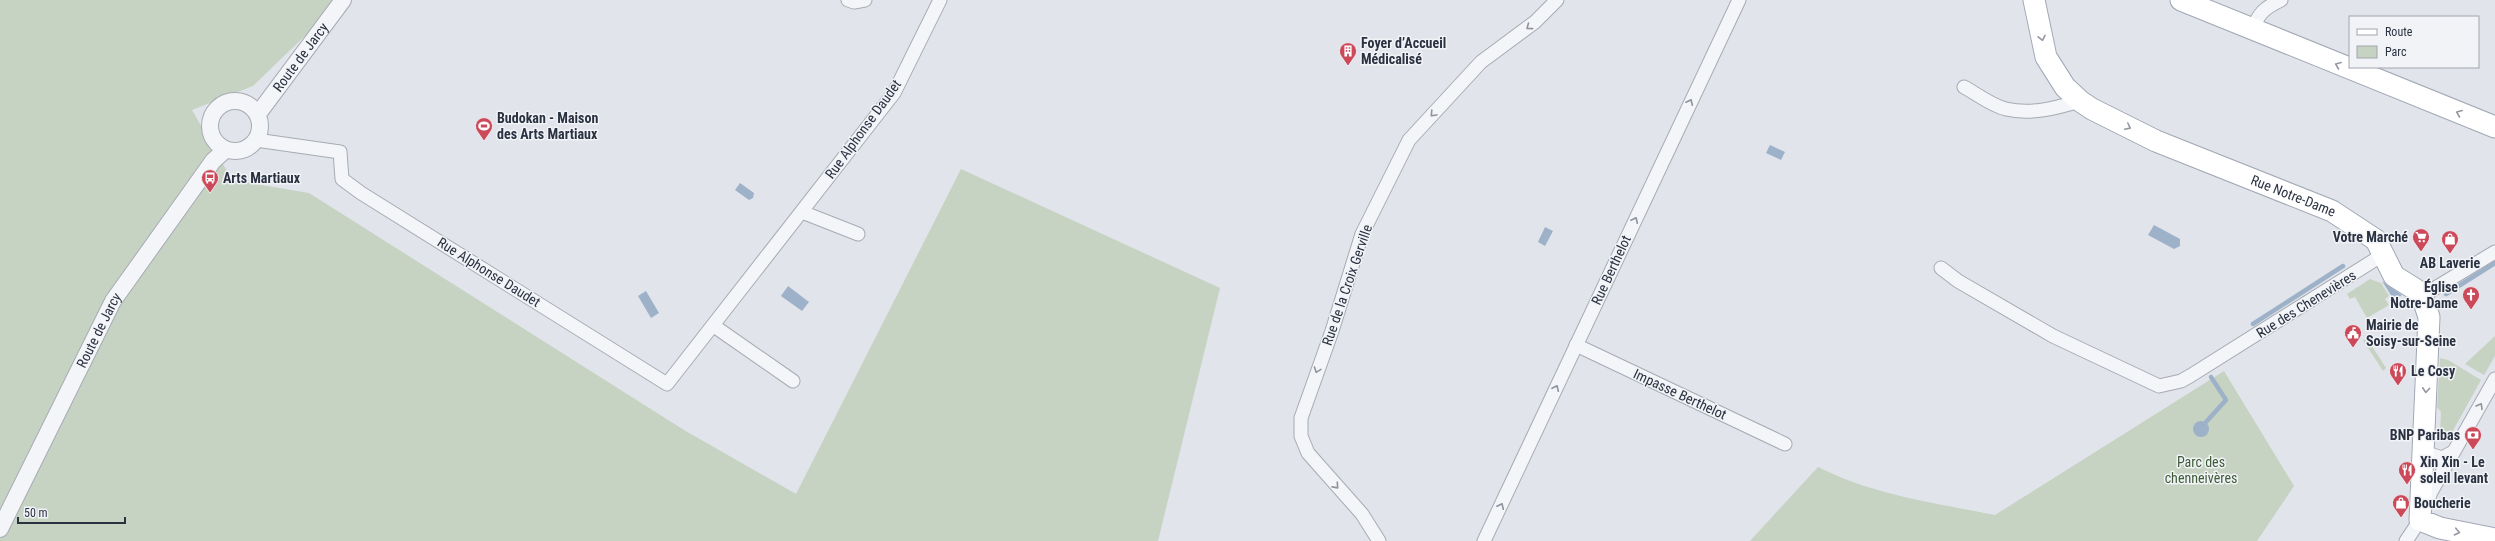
<svg xmlns="http://www.w3.org/2000/svg" width="2495" height="541" font-family="'Roboto Condensed',sans-serif">
<style>
.green{fill:#c6d3c2}
.water{fill:#9db1c9}
.lines{fill:none;stroke-linecap:round;stroke-linejoin:round}
.stream{stroke:#9db1c9;stroke-width:4.5}
.minor-casing{stroke:#a6abb4;stroke-width:15}
.tertiary-casing{stroke:#a6abb4;stroke-width:18}
.primary-casing{stroke:#a1a8b5;stroke-width:23}
.minor{stroke:#f4f5f8;stroke-width:13}
.tertiary{stroke:#f4f5f8;stroke-width:16}
.primary{stroke:#fff;stroke-width:21}
.oneway{stroke:#8f939c}
.oneway2{stroke:#9498a0}
.labels{text-anchor:middle;dominant-baseline:central;stroke-width:3;stroke-linejoin:round;paint-order:stroke}
.poi-label{font-size:14px;font-weight:bold;fill:#2a3141;stroke:#f1f3f7;text-anchor:start}
.street-label{font-size:14px;fill:#2a3141;stroke:#f1f3f7}
.park-label{font-size:14px;fill:#3d5c37;stroke:#f1f3f7}
</style>
<rect width="100%" height="100%" fill="#e1e4ea"/>
<g class="green">
<polygon points="0,0 342,0 253,86 192,110 232,180 309,193 684,430 796,494 961,169 1220,288 1158,541 0,541"/>
<polygon points="2370,279 2381,283 2389,296 2385,299 2389,305 2367,318 2355,297 2350,299 2347,294"/>
<polygon points="2495,336 2495,356 2484,375 2465,364"/>
<polygon points="2363,340 2368,340 2386,368 2383,371"/>
<polygon points="2440,358 2448,360 2481,380 2450,436 2440,434 2441,412 2437,407"/>
<path d="M 2224,371 L 2294,486 L 2257,541 L 1750,541 L 1818,467 C 1873,495 1935,503 1995,515 Z"/>
</g>
<g class="water">
<polygon points="1770,145 1785,152 1781,160 1766,153"/>
<polygon points="740,183 754,193 753,198 749,200 735,190"/>
<polygon points="2154,225 2180,239 2180,246 2174,249 2148,235"/>
<polygon points="1545,227 1553,231 1545,246 1538,242"/>
<polygon points="2382,281 2402,295 2394,300"/>
<polygon points="788,286 809,302 802,311 781,296"/>
<polygon points="646,291 659,313 651,318 638,296"/>
<circle cx="2201" cy="429" r="8"/>
</g>
<g class="lines">
<g class="stream">
<polyline points="2446,294 2495,263"/>
<polyline points="2253,324 2343,266"/>
<polyline points="2206,422 2226,400 2211,377"/>
</g>
<g class="minor-casing">
<g id="minor">
<polyline points="848,0 854,2 865,0"/>
<path d="M 2252,30 C 2259,13 2264,8 2281,0"/>
<path d="M 1964,87 C 1977,94 1992,106 2006,109 C 2031,115 2056,108 2080,101"/>
<polyline points="256,140 340,152 342,179 361,193 667,384 894,93 940,0"/>
<polyline points="802,212 858,234"/>
<polyline points="1941,268 1958,281 2053,336 2159,386 2181,381 2190,376 2384,254"/>
<polyline points="2422,296 2495,252"/>
<polyline points="714,326 793,381"/>
<polyline points="1576,345 1785,444"/>
<polyline points="2423,446 2430,454 2442,458 2453,452"/>
<polyline points="1379,541 1362,514 1308,453 1301,436 1301,418 1332,331 1362,234 1409,140 1481,62 1535,22 1557,0"/>
<polyline points="1484,541 1739,0"/>
<polyline points="2406,541 2420,520 2431,492 2495,379"/>
</g>
</g>
<g class="tertiary-casing">
<g id="tertiary">
<circle cx="235" cy="126" r="25"/>
<path id="s1" d="M 258,114 L 343,0"/>
<path id="s2" d="M 0,529 L 113,301 L 213,161 L 225,150"/>
</g>
</g>
<g class="primary-casing">
<g id="primary">
<path id="s3" d="M 2034,0 L 2046,57 L 2065,87 L 2080,101 L 2092,109 L 2156,141 L 2332,211 L 2376,240 L 2394,276 L 2418,291 L 2422,296 L 2429,317 L 2420,520 L 2440,528 L 2495,539"/>
<polyline points="2181,0 2495,127"/>
</g>
</g>
<use href="#minor" class="minor"/>
<use href="#tertiary" class="tertiary"/>
<use href="#primary" class="primary"/>
</g>
<defs><path id="oneway-chevron" d="M-2-3.5L2.5 0L-2 3.5" fill="none" stroke-width="1.6" stroke-linecap="round" stroke-linejoin="round"/></defs>
<g class="oneway">
<use href="#oneway-chevron" transform="translate(1529 27) rotate(143)"/>
<use href="#oneway-chevron" transform="translate(1690 102) rotate(-65)"/>
<use href="#oneway-chevron" transform="translate(1433 114) rotate(133)"/>
<use href="#oneway-chevron" transform="translate(1635 220) rotate(-65)"/>
<use href="#oneway-chevron" transform="translate(1317 370) rotate(110)"/>
<use href="#oneway-chevron" transform="translate(1556 388) rotate(-65)"/>
<use href="#oneway-chevron" transform="translate(2480 406) rotate(-60)"/>
<use href="#oneway-chevron" transform="translate(1336 486) rotate(48)"/>
<use href="#oneway-chevron" transform="translate(1501 506) rotate(-65)"/>
</g>
<g class="oneway2">
<use href="#oneway-chevron" transform="translate(2042 38) rotate(78)"/>
<use href="#oneway-chevron" transform="translate(2338 65) rotate(-158)"/>
<use href="#oneway-chevron" transform="translate(2459 113) rotate(-158)"/>
<use href="#oneway-chevron" transform="translate(2128 127) rotate(27)"/>
<use href="#oneway-chevron" transform="translate(2426 390) rotate(94)"/>
<use href="#oneway-chevron" transform="translate(2457 532) rotate(12)"/>
</g>
<defs>
<g id="building-pin" transform="scale(0.9)"><path d="M0 17L-7.5 6A9.5 9.5 0 1 1 7.5 6Z" fill="#cc4959" stroke="#f1f3f7"/><path d="M-4-6H4V6H1V3H-1V6H-4ZM-2.5-4.3h1.7v1.8h-1.7ZM.8-4.3h1.7v1.8H.8ZM-2.5-1h1.7V.8h-1.7ZM.8-1h1.7V.8H.8Z" fill="#fff"/></g>
<g id="stadium-pin" transform="scale(0.9)"><path d="M0 17L-7.5 6A9.5 9.5 0 1 1 7.5 6Z" fill="#cc4959" stroke="#f1f3f7"/><path d="M0-5a6.5 5 0 1 0 0 10a6.5 5 0 1 0 0-10ZM-3.5-1.8h7v3.6h-7Z" fill="#fff"/></g>
<g id="bus-pin" transform="scale(0.9)"><path d="M0 17L-7.5 6A9.5 9.5 0 1 1 7.5 6Z" fill="#cc4959" stroke="#f1f3f7"/><path d="M-5-6H5V4H4V6H2V4H-2V6H-4V4H-5ZM-3.5-4V0h7V-4ZM-3.5 1.2v1.5H-2V1.2ZM2 1.2v1.5H3.5V1.2Z" fill="#fff"/></g>
<g id="supermarket-pin" transform="scale(0.9)"><path d="M0 17L-7.5 6A9.5 9.5 0 1 1 7.5 6Z" fill="#cc4959" stroke="#f1f3f7"/><path d="M-6-5.5h2.5l.6 2H6L4.5 2H-2.5L-4.4-4H-6ZM-1.5 3.2a1.3 1.3 0 1 0 .1 0ZM3 3.2a1.3 1.3 0 1 0 .1 0Z" fill="#fff"/></g>
<g id="shop-pin" transform="scale(0.9)"><path d="M0 17L-7.5 6A9.5 9.5 0 1 1 7.5 6Z" fill="#cc4959" stroke="#f1f3f7"/><path d="M-5-2.5h2.3a2.7 3.5 0 0 1 5.4 0H5L5.5 6h-11ZM-1.5-2.5h3a1.5 2.3 0 0 0-3 0Z" fill="#fff"/></g>
<g id="church-pin" transform="scale(0.9)"><path d="M0 17L-7.5 6A9.5 9.5 0 1 1 7.5 6Z" fill="#cc4959" stroke="#f1f3f7"/><path d="M-1.2-6h2.4v3.5h3.3v2.4h-3.3V6h-2.4V-.1h-3.3v-2.4h3.3Z" fill="#fff"/></g>
<g id="civic-pin" transform="scale(0.9)"><path d="M0 17L-7.5 6A9.5 9.5 0 1 1 7.5 6Z" fill="#cc4959" stroke="#f1f3f7"/><path d="M-.6-6.5H3V-4.5H.6V-3L4-1V1h2V6H-6V1h2V-1L-.6-3ZM-1.2 2.5V6h2.4V2.5Z" fill="#fff"/></g>
<g id="restaurant-pin" transform="scale(0.9)"><path d="M0 17L-7.5 6A9.5 9.5 0 1 1 7.5 6Z" fill="#cc4959" stroke="#f1f3f7"/><path d="M-5-6h1v4h1v-4h1v4h1v-4h1v5L-1.5 .5V6h-2V.5L-5-1ZM5-6V6H3V1.5H1.5Q1.5-4 5-6Z" fill="#fff"/></g>
<g id="bank-pin" transform="scale(0.9)"><path d="M0 17L-7.5 6A9.5 9.5 0 1 1 7.5 6Z" fill="#cc4959" stroke="#f1f3f7"/><path d="M-6-4H6V4H-6ZM0-2.3a2.3 2.3 0 1 0 0 4.6a2.3 2.3 0 1 0 0-4.6Z" fill="#fff"/></g>
</defs>
<g fill-rule="evenodd">
<use href="#building-pin" x="1348" y="51"/>
<use href="#stadium-pin" x="484" y="126"/>
<use href="#bus-pin" x="210" y="178"/>
<use href="#supermarket-pin" x="2421" y="237"/>
<use href="#shop-pin" x="2450" y="239"/>
<use href="#church-pin" x="2471" y="295"/>
<use href="#civic-pin" x="2353" y="333"/>
<use href="#restaurant-pin" x="2398" y="371"/>
<use href="#bank-pin" x="2473" y="435"/>
<use href="#restaurant-pin" x="2407" y="470"/>
<use href="#shop-pin" x="2401" y="503"/>
</g>
<g class="labels">
<g class="poi-label">
<text x="1361" y="43">Foyer d’Accueil<tspan x="1361" dy="16">Médicalisé</tspan></text>
<text x="497" y="118">Budokan - Maison<tspan x="497" dy="16">des Arts Martiaux</tspan></text>
<text x="223" y="178">Arts Martiaux</text>
<text x="2408" y="237" text-anchor="end">Votre Marché</text>
<text x="2450" y="263" text-anchor="middle">AB Laverie</text>
<text x="2458" y="287" text-anchor="end">Église<tspan x="2458" dy="16">Notre-Dame</tspan></text>
<text x="2366" y="325">Mairie de<tspan x="2366" dy="16">Soisy-sur-Seine</tspan></text>
<text x="2411" y="371">Le Cosy</text>
<text x="2460" y="435" text-anchor="end">BNP Paribas</text>
<text x="2420" y="462">Xin Xin - Le<tspan x="2420" dy="16">soleil levant</tspan></text>
<text x="2414" y="503">Boucherie</text>
</g>
<g class="street-label">
<text stroke="none"><textPath href="#s1" startOffset="71">Route de Jarcy</textPath></text>
<text transform="translate(863 129) rotate(-54)">Rue Alphonse Daudet</text>
<text stroke="none"><textPath href="#s3" startOffset="348">Rue Notre-Dame</textPath></text>
<text transform="translate(1611 270) rotate(-65)">Rue Berthelot</text>
<text transform="translate(489 272) rotate(32)">Rue Alphonse Daudet</text>
<text transform="translate(1347 285) rotate(-71)">Rue de la Croix Gerville</text>
<text transform="translate(2306 304) rotate(-32)">Rue des Chenevières</text>
<text stroke="none"><textPath href="#s2" startOffset="222">Route de Jarcy</textPath></text>
<text transform="translate(1680 394) rotate(25)">Impasse Berthelot</text>
</g>
<g class="park-label">
<text x="2201" y="462">Parc des<tspan x="2201" dy="16">chenneivères</tspan></text>
</g>
</g>
<rect x="2349" y="16" width="130" height="52" fill="#f1f3f7" stroke="#a1a5ae"/>
<rect x="2357" y="29" width="20" height="6" fill="#ffffff" stroke="#a1a5ae"/>
<text x="2385" y="36" font-size="12" fill="#2a3141">Route</text>
<rect x="2357" y="46" width="20" height="12" fill="#c6d3c2" stroke="#a1a5ae"/>
<text x="2385" y="56" font-size="12" fill="#2a3141">Parc</text>
<path d="M18 517v6h107v-6" fill="none" stroke="#2a3141" stroke-width="2"/>
<text x="24" y="517" font-size="12" fill="#2a3141" stroke="#f1f3f7" stroke-width="3" paint-order="stroke">50 m</text>
</svg>
